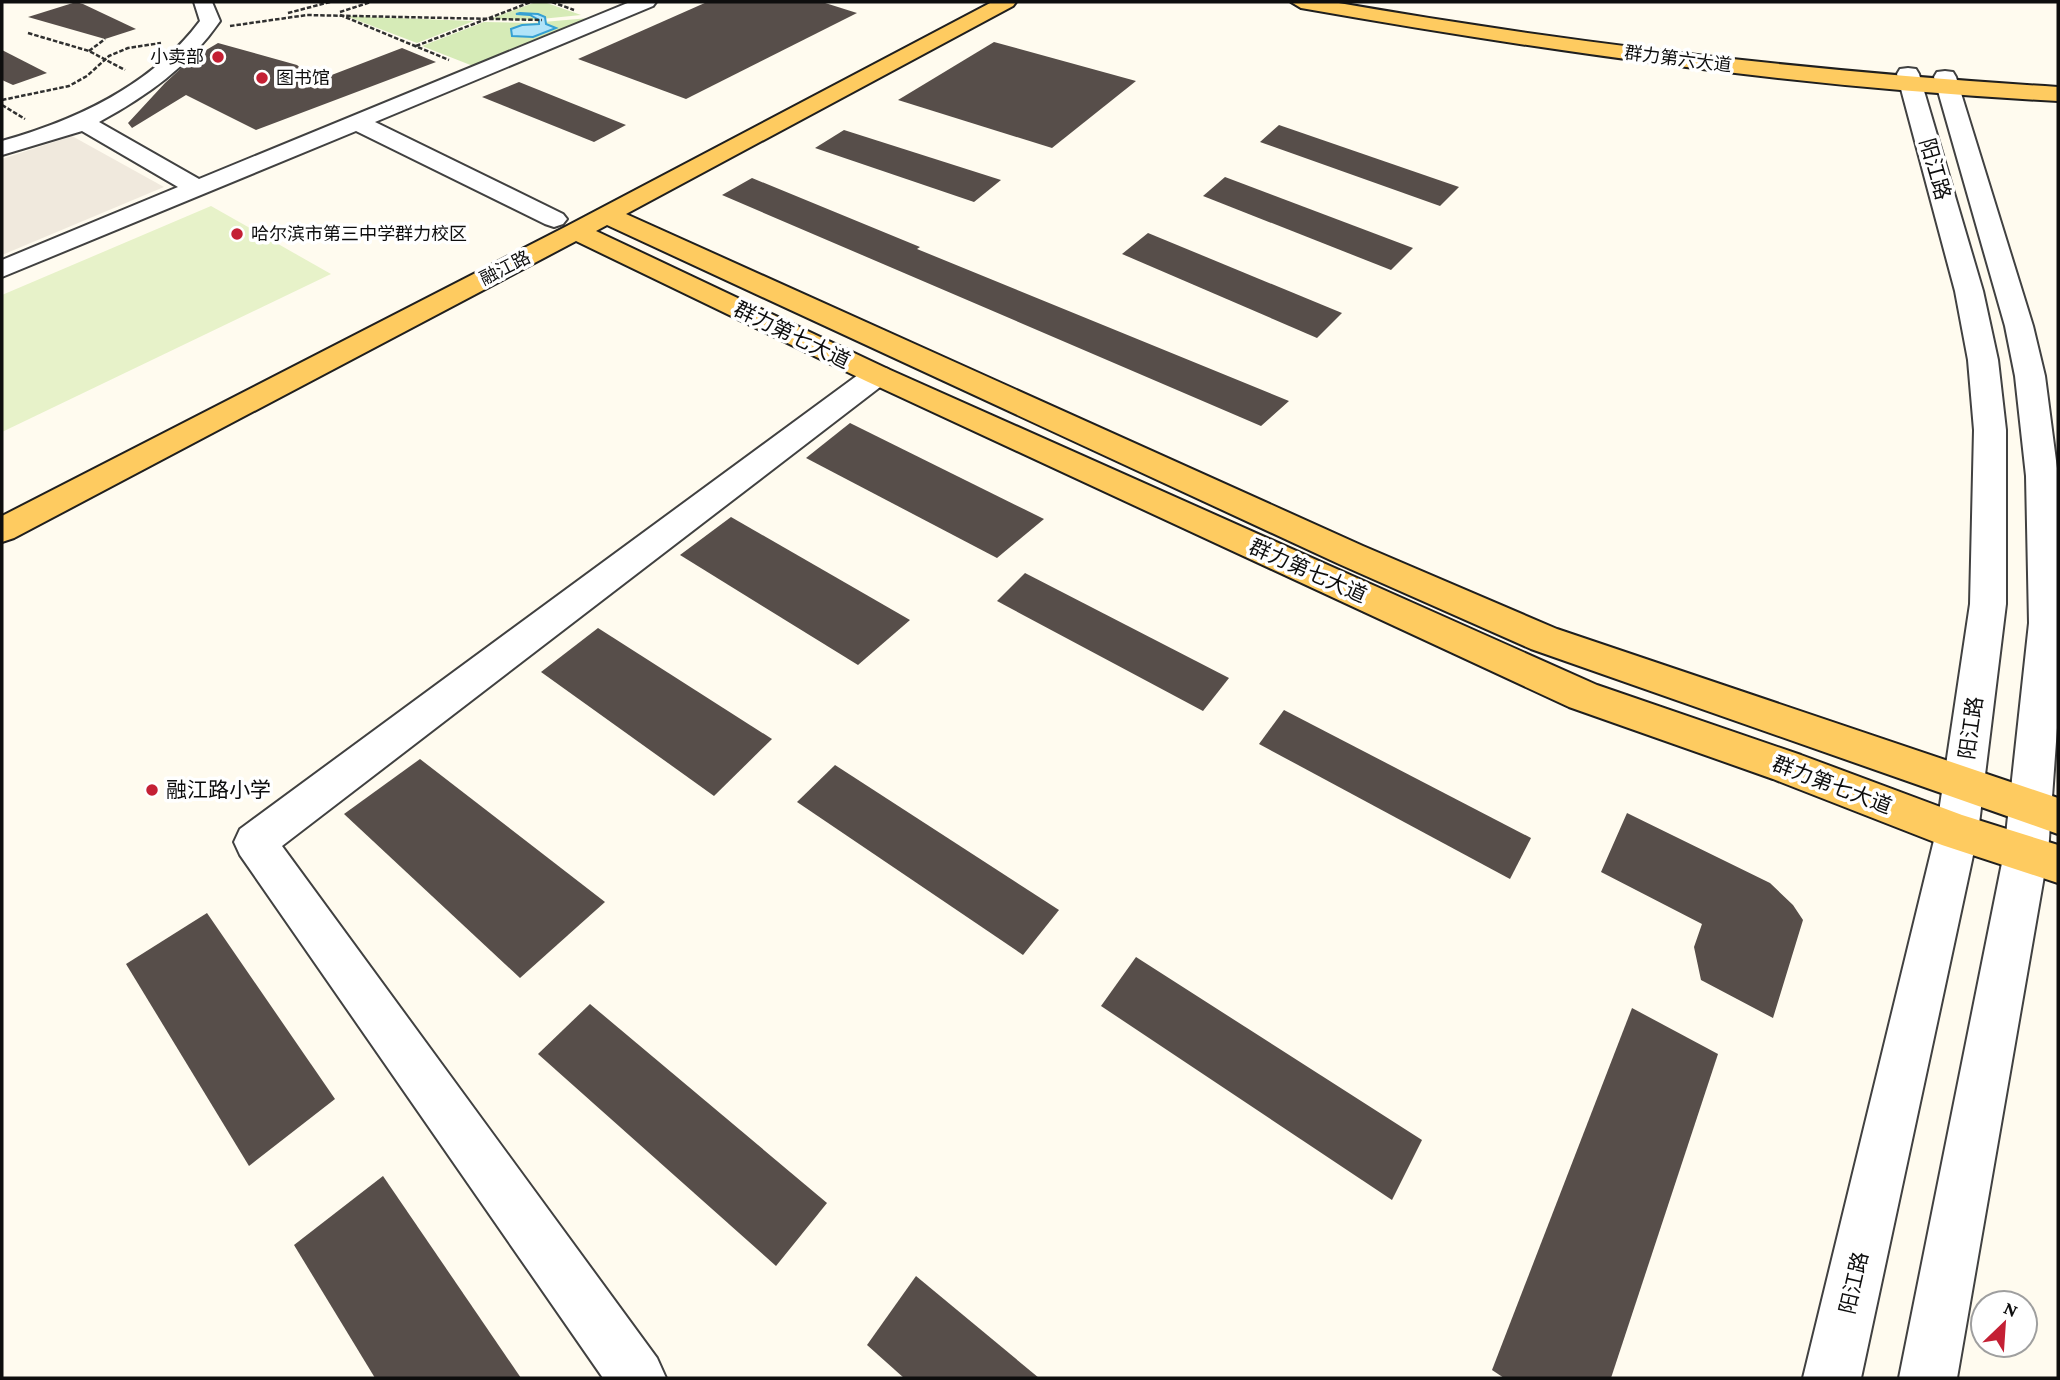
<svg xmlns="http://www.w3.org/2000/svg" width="2060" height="1380" font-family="'Crimson Pro','Noto Sans SC',serif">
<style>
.green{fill:#d6ebb7}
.pitch{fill:#e7f2c9}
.plaza{fill:#f0e9dd}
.water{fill:#b1e4f9;stroke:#35a0d3;stroke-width:2}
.building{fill:#574e4a}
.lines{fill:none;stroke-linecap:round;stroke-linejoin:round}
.minor-casing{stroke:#414141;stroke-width:4}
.major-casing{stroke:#1f1f1f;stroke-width:4}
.path{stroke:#303030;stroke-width:2.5;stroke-dasharray:4.5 2;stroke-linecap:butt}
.minor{fill:#fff;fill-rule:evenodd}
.major{fill:#fecb60;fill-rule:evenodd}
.poi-dot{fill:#c42034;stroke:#fff;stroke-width:2.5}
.labels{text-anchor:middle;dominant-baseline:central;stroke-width:7;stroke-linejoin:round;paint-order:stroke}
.far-poi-label{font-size:18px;fill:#0e0e0e;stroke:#fff;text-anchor:start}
.far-street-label{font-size:18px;fill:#0e0e0e;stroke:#fff}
.street-label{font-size:21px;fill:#0e0e0e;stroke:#fff}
.poi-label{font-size:21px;fill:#0e0e0e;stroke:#fff;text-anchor:start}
</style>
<rect width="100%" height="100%" fill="#fffbef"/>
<g class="green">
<polygon points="536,2 544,2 581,15 531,20 490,19"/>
<polygon points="346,16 474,21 417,43"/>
<polygon points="589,18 473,66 422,46 484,22 532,23"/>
</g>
<polygon class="pitch" points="211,206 331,274 2,432 2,295"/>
<polygon class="plaza" points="72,136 164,187 2,255 2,159"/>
<polygon class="water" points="520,13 538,14 545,17 546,24 556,28 533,37 512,36 511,29 522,25 539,24 539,20 530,15 516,14"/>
<g class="building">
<polygon points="76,2 83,4 136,29 105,39 28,17"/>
<polygon points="707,2 822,2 857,13 686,99 578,59"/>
<polygon points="994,42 1136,81 1052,148 898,100"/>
<polygon points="218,43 297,65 316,81 402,48 436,62 256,130 186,95 132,128 128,123 165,83 191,59"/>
<polygon points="2,50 47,73 13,85 2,80"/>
<polygon points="519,82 626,125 594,142 482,97"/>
<polygon points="1279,125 1459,187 1440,206 1260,142"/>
<polygon points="844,130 1001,180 974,202 815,148"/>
<polygon points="1225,177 1413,248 1391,270 1203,196"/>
<polygon points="752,178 920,247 917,249 1289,401 1261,426 722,195"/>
<polygon points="1148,233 1342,313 1317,338 1122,254"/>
<polygon points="850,423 1044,519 997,558 806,458"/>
<polygon points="731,517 910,620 858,665 680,555"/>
<polygon points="1025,573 1229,678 1203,711 997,601"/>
<polygon points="598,628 772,739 714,796 541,672"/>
<polygon points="1284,710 1531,838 1510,879 1259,744"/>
<polygon points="420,759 605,902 520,978 344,814"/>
<polygon points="835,765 1059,910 1023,955 797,802"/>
<polygon points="1627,813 1770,883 1793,905 1803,920 1773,1018 1701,980 1694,947 1702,924 1601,872"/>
<polygon points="207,913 335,1099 249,1166 126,964"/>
<polygon points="1136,957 1422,1140 1392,1200 1101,1006"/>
<polygon points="590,1004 827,1203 776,1266 538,1054"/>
<polygon points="1632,1008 1718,1054 1611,1378 1504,1378 1492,1370"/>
<polygon points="383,1176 521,1378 375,1378 294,1245"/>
<polygon points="916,1276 1039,1378 904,1378 867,1345"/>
</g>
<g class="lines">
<g class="minor-casing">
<g id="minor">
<path d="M 194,2 L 212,2 L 220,21 C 189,66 147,96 99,122 L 199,179 L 630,2 L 656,2 L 653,6 L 375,122 L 563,214 L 567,219 L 563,224 L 554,227 L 545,224 L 356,131 L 2,277 L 2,260 L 178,187 L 82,131 L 2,155 L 2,141 C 77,120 152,85 200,21 Z"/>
<polygon points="1908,68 1916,69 1919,74 1983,291 1998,360 2006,430 2006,604 1978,832 1861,1378 1803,1378 1936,832 1970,604 1974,430 1968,360 1955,291 1897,74 1900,69"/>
<polygon points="1945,71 1953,72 1956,77 2033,326 2045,376 2058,476 2058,714 2048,853 1957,1378 1899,1378 2004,853 2029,623 2026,476 2015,376 2005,326 1934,77 1937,72"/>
<polygon points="877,366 888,369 892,375 888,381 282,846 657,1358 666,1378 603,1378 240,855 234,842 240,829 866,369"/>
</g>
</g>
<g class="major-casing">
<g id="major">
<polygon points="992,2 1016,2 1013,6 626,214 1363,546 1557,629 2058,798 2058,834 1531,649 1339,564 607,225 596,231 888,369 1597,685 1801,755 1962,815 2058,845 2058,883 1942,845 1773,779 1569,707 866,381 576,241 14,538 2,542 2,516 567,226"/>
<path d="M 1291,2 L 1333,2 C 1573,44 1814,72 2058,87 L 2058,101 C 1804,88 1551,52 1301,8 Z"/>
</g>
</g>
<g class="path">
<polyline points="552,2 574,10"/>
<polyline points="340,12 371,2"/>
<polyline points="288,13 330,2"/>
<polyline points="340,15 449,60"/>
<polyline points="230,26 307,15 542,20"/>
<polyline points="28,33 89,51 125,70"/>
<polyline points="416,46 531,2"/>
<polyline points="89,51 105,39"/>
<polyline points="2,100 69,86 87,76 109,56 128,48 161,43"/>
<polyline points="2,105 25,119"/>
</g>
<use href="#minor" class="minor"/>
<use href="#major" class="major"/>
</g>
<g class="poi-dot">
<circle cx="218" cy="57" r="7"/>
<circle cx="262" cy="78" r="7"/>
<circle cx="237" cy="234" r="7"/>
<circle cx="152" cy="790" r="7"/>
</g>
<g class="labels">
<g class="far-poi-label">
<text x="204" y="57" text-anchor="end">小卖部</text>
<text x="276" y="78">图书馆</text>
<text x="251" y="234">哈尔滨市第三中学群力校区</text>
</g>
<g class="far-street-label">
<text transform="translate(1678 59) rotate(7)">群力第六大道</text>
<text transform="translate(505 268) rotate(-27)">融江路</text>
</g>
<g class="street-label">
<text transform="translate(1935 169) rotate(74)">阳江路</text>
<text transform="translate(792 335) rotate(26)">群力第七大道</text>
<text transform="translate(1308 571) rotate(24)">群力第七大道</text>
<text transform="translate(1971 728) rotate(-82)">阳江路</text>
<text transform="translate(1832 785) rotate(21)">群力第七大道</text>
<text transform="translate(1854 1283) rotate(-77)">阳江路</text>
</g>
<g class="poi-label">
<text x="166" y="790">融江路小学</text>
</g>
</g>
<rect width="2060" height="1380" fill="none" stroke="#0e0e0e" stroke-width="7"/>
<g transform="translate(2004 1324) rotate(25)"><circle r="33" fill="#ffffff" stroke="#9f9f9f" stroke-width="2"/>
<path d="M0-5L12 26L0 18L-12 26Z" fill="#c42034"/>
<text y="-10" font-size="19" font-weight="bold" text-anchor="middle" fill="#0e0e0e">N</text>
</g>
</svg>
